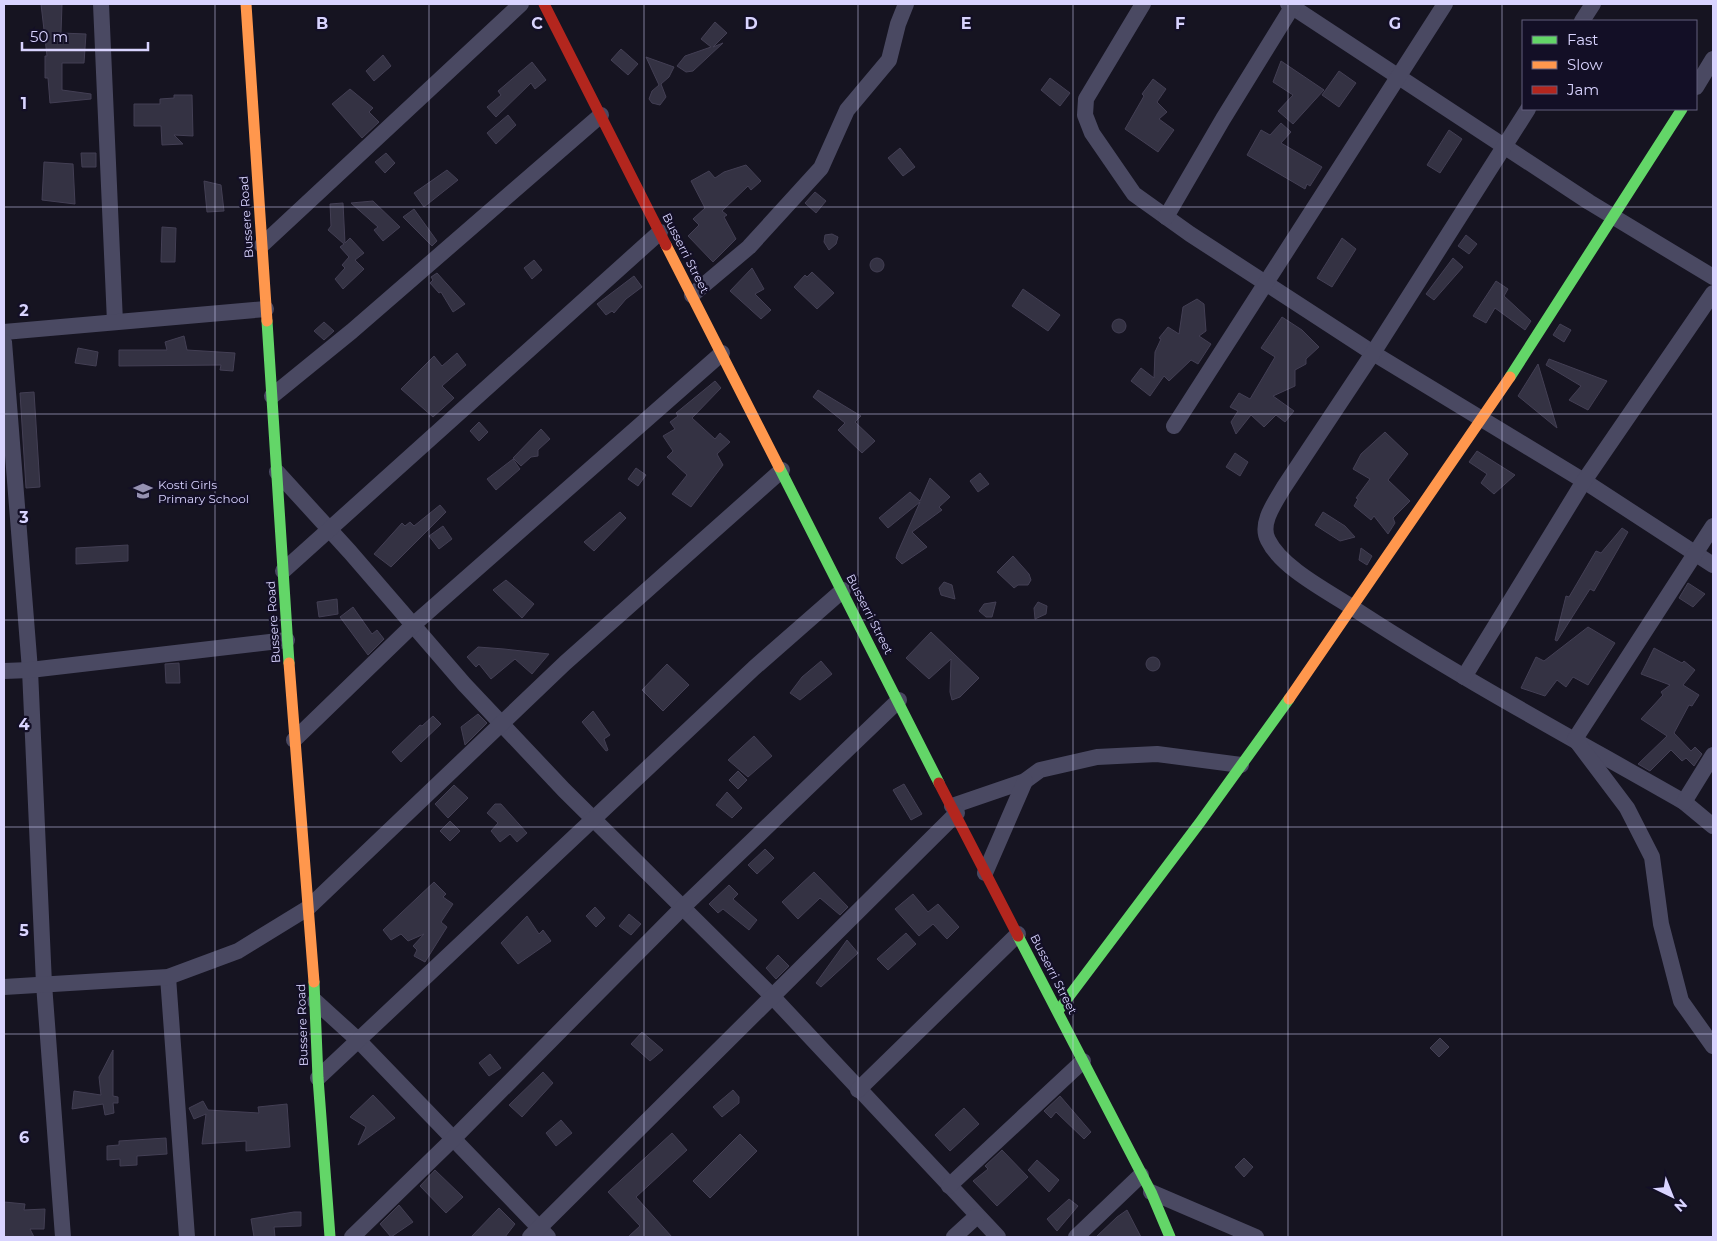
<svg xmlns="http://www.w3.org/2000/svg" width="1717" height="1241" font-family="Montserrat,sans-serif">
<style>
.building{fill:#343243;stroke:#433f54}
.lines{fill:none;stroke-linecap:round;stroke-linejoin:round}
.street{stroke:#4a4962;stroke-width:16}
.fast{stroke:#63d668;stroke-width:11}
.slow{stroke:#ff974d;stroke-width:11}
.jam{stroke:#b3261e;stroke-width:11}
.grid{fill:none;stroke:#d9d4ff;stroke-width:1;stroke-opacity:0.55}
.labels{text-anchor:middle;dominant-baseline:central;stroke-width:4.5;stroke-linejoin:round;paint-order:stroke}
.street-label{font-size:12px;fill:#d9d4ff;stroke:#130f26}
.poi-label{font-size:12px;fill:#d9d4ff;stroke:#130f26;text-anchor:start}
.grid-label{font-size:16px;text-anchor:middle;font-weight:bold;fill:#d9d4ff;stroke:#130f26;stroke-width:4.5;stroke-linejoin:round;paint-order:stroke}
</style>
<rect width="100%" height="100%" fill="#161421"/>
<g class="building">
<polygon points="41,4 62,4 61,33 86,34 84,63 62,63 62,90 91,94 91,99 50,103 48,78 45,78 45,56 47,56"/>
<polygon points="715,22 727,33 713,47 723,43 693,71 686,72 677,66 685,56 711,47 701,39"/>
<polygon points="621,49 638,64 628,75 611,60"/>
<polygon points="383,55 391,66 374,81 366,71"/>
<polygon points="646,57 674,67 669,77 661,84 666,97 660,105 652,103 649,99 652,91 659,85"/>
<polygon points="1281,61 1324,90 1293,124 1278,111 1293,95 1273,82"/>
<polygon points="532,62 546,80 535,89 531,83 496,117 487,107 501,95 498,91"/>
<polygon points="1339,71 1356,83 1339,107 1322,95"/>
<polygon points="1050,78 1070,93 1060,106 1041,90"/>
<polygon points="1153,79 1166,89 1157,102 1167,112 1159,119 1174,130 1158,152 1125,129 1144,96 1142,94"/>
<polygon points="350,89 373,108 369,112 379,122 362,138 332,104"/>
<polygon points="174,95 192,95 193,136 174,135 183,144 162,145 161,126 134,126 134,104 160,104 160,99 174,98"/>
<polygon points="508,115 516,125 496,144 487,133"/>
<polygon points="1281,123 1291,132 1281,143 1322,167 1310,186 1307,184 1305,189 1247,155 1261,130 1270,135"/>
<polygon points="1449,130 1462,139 1440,173 1427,165"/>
<polygon points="900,148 915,167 903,176 888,158"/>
<polygon points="81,153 96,153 96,167 82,167"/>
<polygon points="386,153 395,163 385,173 375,162"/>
<polygon points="44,162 73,164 75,204 42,200"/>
<polygon points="746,165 761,181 751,190 748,186 722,211 727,215 724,217 736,239 713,262 688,236 699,225 693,219 705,208 691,181 709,171 715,178 724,172"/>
<polygon points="447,170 458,180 424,207 414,193"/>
<polygon points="204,181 221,185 224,211 207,212"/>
<polygon points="815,192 826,201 816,213 805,203"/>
<polygon points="373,201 400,227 383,241 374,230 378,227 351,203"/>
<polygon points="343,203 345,243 350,238 364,253 355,260 364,269 343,289 335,279 345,268 342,265 349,257 340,247 344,244 328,230 331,226 330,204"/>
<polygon points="414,209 437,241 432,246 403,217"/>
<polygon points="162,227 176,228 175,262 161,262"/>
<polygon points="832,234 838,237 836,244 829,250 824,242 825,235"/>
<polygon points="1466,235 1477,244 1469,254 1458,246"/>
<polygon points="1342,238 1356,249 1332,287 1317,278"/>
<polygon points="1453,258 1463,267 1434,300 1426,294"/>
<circle cx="877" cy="265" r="7"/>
<polygon points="534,260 542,270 532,279 524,268"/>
<polygon points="752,268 764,289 755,294 771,310 761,319 730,291"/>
<polygon points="812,272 834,293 817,309 794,287 805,275 807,277"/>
<polygon points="437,273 465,304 453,312 441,292 439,293 430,283 433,280 431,277"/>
<polygon points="634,276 642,287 626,299 614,313 612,311 606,315 597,304"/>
<polygon points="1496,281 1508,289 1504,296 1531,321 1525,330 1495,308 1486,323 1473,316"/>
<polygon points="1023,289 1060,315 1048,331 1012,306"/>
<polygon points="1197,299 1204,304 1206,331 1199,336 1211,344 1198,364 1191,360 1169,381 1164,376 1150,396 1131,381 1141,368 1154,378 1155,352 1161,339 1159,338 1168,327 1179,334 1183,307"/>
<polygon points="1282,317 1302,330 1319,347 1306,359 1306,364 1295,370 1295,386 1273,396 1294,411 1285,422 1276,415 1264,427 1251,415 1236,434 1231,422 1238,411 1230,407 1239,393 1250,399 1275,357 1261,348"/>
<circle cx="1119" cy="326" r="7"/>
<polygon points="324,322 334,331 324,340 314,331"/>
<polygon points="1560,324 1571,330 1564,342 1553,335"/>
<polygon points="184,336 187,350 235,353 233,371 220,370 221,365 119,366 119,350 167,350 165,342"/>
<polygon points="78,348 98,352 96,366 75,363"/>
<polygon points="457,353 466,365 442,386 454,398 433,417 401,389 434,356 442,366"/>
<polygon points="1549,359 1607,381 1588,410 1569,400 1581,386 1546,365"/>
<polygon points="1538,364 1557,428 1518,396"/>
<polygon points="715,381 721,388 692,418 715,439 720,433 730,442 717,454 723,465 691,507 672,494 687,475 667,457 673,451 663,436 675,429 670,422 678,416 676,413"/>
<polygon points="818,390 861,416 855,422 875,441 862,453 838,430 845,423 813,397"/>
<polygon points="34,392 40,487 26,488 20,393"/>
<polygon points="479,422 488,432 479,441 470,431"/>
<polygon points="541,429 550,439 538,450 538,456 531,457 521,466 513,458"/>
<polygon points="1385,432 1408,454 1388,480 1410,501 1393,518 1395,523 1388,534 1374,516 1371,520 1354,506 1358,499 1356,498 1370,479 1353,469 1361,454"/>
<polygon points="1477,451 1515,475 1494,494 1481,483 1487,474 1469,462"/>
<polygon points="1235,453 1248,462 1240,476 1226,467"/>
<polygon points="513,459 520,469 496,490 487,479"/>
<polygon points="636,468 646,475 638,486 628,479"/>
<polygon points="980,473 989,484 978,492 970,481"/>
<polygon points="930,478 950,497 939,507 942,510 912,532 927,547 902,564 896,558 897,554 920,502 888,528 879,518 910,492 920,501"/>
<polygon points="440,505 446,512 391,567 374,554 402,523 405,526 410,522 414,526"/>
<polygon points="620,512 626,518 594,551 584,542"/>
<polygon points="1323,512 1345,526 1355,537 1340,541 1315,525"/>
<polygon points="443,526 452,539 439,549 429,536"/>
<polygon points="1622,528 1628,532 1594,591 1590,589 1557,641 1555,640 1566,596 1569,597 1596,551 1601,553"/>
<polygon points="128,545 128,561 76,564 76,548"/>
<polygon points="1361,548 1372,556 1367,565 1359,560"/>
<polygon points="1013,556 1029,574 1031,580 1028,585 1018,585 1014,588 997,572"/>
<polygon points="506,580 534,604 522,618 493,590"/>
<polygon points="944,582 952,585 955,599 941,595 939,588"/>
<polygon points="1688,583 1705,594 1693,607 1679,598"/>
<polygon points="337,599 338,614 319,617 317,602"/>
<polygon points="996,602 992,617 986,617 979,611 984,604"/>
<polygon points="1038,602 1047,606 1046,614 1035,619 1034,608"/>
<polygon points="353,607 372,634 377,630 384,639 368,655 340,617"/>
<polygon points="1588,627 1615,643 1588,685 1573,677 1566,687 1557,680 1545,696 1521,688 1536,657 1544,661"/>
<polygon points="931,632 979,678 960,697 952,700 950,692 951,659 929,679 906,658"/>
<polygon points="478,647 504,649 549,654 532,674 515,659 491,679 479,664 476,667 467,657"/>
<polygon points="1654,648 1682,663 1684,661 1695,670 1683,685 1699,695 1692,706 1689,705 1674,733 1691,751 1695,747 1702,754 1694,766 1686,758 1682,761 1671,750 1650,771 1638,764 1667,736 1641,719 1663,695 1661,692 1670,685 1641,674"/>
<circle cx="1153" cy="664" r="7"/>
<polygon points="821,661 832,674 800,700 790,693 802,677"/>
<polygon points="179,663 180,683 166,683 165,664"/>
<polygon points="667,664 689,685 663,711 642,690"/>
<polygon points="593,711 610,735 604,739 608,750 606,751 582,722"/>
<polygon points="478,714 487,723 465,745 461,727"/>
<polygon points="433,716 441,724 401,762 392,752 420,725 422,726"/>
<polygon points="754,736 772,756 748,777 728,760"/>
<polygon points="738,771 747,780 738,789 729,780"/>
<polygon points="904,784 922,814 911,820 893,790"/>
<polygon points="454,785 468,798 448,818 435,804"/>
<polygon points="727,792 742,808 732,818 716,805"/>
<polygon points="495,804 501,804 527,833 517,842 510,834 500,842 491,831 498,823 487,813"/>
<polygon points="450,821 460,831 450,841 440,831"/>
<polygon points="765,849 774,858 757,874 748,865"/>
<polygon points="814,872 848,907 840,915 820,898 798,919 782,902"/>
<polygon points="434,882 446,894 443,897 453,904 441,922 447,927 425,962 414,956 417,950 413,946 424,934 408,941 401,934 391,940 383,930"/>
<polygon points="729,885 738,894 733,899 757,920 749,930 723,909 718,913 709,904"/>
<polygon points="913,894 928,912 938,904 959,927 947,939 933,924 919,936 895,909"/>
<polygon points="595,907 605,918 596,927 586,916"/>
<polygon points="629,914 641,924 631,935 619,926"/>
<polygon points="527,916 539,934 543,930 551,941 518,964 501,943"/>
<polygon points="906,933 916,944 888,970 877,959"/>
<polygon points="847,940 858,953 821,987 816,983"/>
<polygon points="778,955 789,966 776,979 766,968"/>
<polygon points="642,1032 663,1050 650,1061 631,1044"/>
<polygon points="1440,1038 1449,1047 1439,1057 1430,1048"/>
<polygon points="113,1050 113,1096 118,1097 118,1103 113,1103 114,1113 105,1115 103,1104 72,1109 74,1091 101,1095 99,1077"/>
<polygon points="490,1054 501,1068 489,1076 479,1063"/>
<polygon points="543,1072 553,1083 522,1117 509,1105"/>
<polygon points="733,1090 739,1097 739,1103 722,1117 713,1107"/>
<polygon points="373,1095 395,1118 358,1145 366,1127 350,1117"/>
<polygon points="1060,1096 1091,1132 1084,1139 1056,1112 1051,1118 1044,1111"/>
<polygon points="203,1101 208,1110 259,1113 258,1107 287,1104 290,1147 246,1151 246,1141 202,1144 206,1114 194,1119 189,1108"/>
<polygon points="964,1108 979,1124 950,1151 935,1135"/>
<polygon points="561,1120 572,1133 556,1146 546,1133"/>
<polygon points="672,1133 687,1150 636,1197 672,1237 628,1237 640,1226 608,1192"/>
<polygon points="740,1134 757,1151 710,1198 693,1181"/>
<polygon points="166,1138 167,1154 137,1156 137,1165 120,1166 120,1159 107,1160 107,1146 119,1145 119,1141"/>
<polygon points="1002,1150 1028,1177 997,1206 973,1181 988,1169 985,1166"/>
<polygon points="1244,1158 1253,1167 1244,1177 1235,1167"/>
<polygon points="1037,1160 1059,1180 1049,1192 1028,1170"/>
<polygon points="435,1170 463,1197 446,1213 420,1186"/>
<polygon points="1069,1199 1078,1206 1057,1231 1047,1219"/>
<polygon points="4,1202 25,1204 24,1210 45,1209 44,1229 30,1229 34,1237 4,1237"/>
<polygon points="399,1205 413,1222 391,1237 380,1224"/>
<polygon points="499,1208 515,1224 505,1237 471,1237"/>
<polygon points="1127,1210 1141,1237 1096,1237 1117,1217"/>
<polygon points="294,1212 301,1212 301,1226 274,1227 275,1237 254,1237 251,1219"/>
</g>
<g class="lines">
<g class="street">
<polyline points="101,4 115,322"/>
<polyline points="1143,4 1086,99 1085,115 1092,133 1134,194 1190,234 1373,353 1584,481 1713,565"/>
<polyline points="1288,4 1589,202 1713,277"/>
<polyline points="1582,21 1593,4"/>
<polyline points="1696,87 1713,59"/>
<path d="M 1528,109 L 1373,353 L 1284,487 C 1276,501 1259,523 1268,540 C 1281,567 1325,590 1350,606 C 1458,677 1572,738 1684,802 L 1713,826"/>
<polyline points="1166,217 1223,119 1294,4"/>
<polyline points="262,245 521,4"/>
<polyline points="692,295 749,247 821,168 847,110 889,60 898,24 906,4"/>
<polyline points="4,332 266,309"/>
<polyline points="4,342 30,670 44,984 63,1237"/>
<polyline points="272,396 352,331 601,115"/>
<polyline points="1174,426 1445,4"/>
<polyline points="277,472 350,552 464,684 564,790 771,995 998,1237"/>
<polyline points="1713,526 1575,739 1627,808 1652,857 1661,924 1681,1001 1713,1046"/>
<polyline points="283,571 660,232"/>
<polyline points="4,671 30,670 287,640"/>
<polyline points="1464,677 1584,481 1713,293"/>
<polyline points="294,740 413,625 722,353"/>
<polyline points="1684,802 1713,755"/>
<polyline points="952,806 1025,781 1040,770 1097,757 1157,754 1241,765"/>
<polyline points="985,873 1025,781"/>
<polyline points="168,977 187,1237"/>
<polyline points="4,987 168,977 238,951 308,908 565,663 782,470"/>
<polyline points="315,1001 358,1040 548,1237"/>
<polyline points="318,1078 754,668 843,590"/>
<polyline points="858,1090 1018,934"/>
<polyline points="949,1186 1083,1061"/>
<polyline points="1151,1192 1256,1237"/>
<polyline points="352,1237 453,1139 682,908 899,700"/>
<polyline points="530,1237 957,813"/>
<polyline points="954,1237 977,1216"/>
<polyline points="1076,1237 1141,1175"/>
</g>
<g class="fast">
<polyline points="267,321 289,663"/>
<polyline points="1510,377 1682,109"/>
<polyline points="779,467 939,783"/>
<polyline points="1018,936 1151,1192 1170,1237"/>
<polyline points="314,982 318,1078 330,1237"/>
<polyline points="1058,1011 1201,821 1289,699"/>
</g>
<g class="slow">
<polyline points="246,4 267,321"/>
<polyline points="666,245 779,467"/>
<polyline points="289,663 314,982"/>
<polyline points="1289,699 1510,377"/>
</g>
<g class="jam">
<polyline points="544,4 666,245"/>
<polyline points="939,783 1018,936"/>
</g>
</g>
<path class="grid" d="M 215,4 L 215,1237M 429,4 L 429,1237M 644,4 L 644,1237M 858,4 L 858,1237M 1073,4 L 1073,1237M 1288,4 L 1288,1237M 1502,4 L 1502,1237M 4,207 L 1713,207M 4,414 L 1713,414M 4,620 L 1713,620M 4,827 L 1713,827M 4,1034 L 1713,1034"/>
<defs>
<g id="school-bare" transform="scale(1.5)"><path d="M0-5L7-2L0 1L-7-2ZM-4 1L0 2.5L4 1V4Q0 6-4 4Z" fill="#9591b1" stroke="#130f26" stroke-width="2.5" paint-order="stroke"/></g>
</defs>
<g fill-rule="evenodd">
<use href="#school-bare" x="143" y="491"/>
</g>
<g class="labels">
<g class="street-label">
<text transform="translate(246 217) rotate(-94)">Bussere Road</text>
<text transform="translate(686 253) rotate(63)">Busserri Street</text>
<text transform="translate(870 614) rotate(63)">Busserri Street</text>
<text transform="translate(273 622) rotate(-94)">Bussere Road</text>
<text transform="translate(1054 974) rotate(63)">Busserri Street</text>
<text transform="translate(302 1025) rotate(-92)">Bussere Road</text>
</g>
<g class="poi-label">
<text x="158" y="484">Kosti Girls<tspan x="158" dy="14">Primary School</tspan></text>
</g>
</g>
<g class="grid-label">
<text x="322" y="29">B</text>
<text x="537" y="29">C</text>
<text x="751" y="29">D</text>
<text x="966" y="29">E</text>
<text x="1180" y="29">F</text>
<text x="1395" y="29">G</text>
<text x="24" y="109">1</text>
<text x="24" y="316">2</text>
<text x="24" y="523">3</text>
<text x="24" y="730">4</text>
<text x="24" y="936">5</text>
<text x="24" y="1143">6</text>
</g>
<rect width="1717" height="1241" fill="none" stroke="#d9d4ff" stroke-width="10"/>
<rect x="1522" y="20" width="175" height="90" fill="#130f26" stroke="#625e7d"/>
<rect x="1532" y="36" width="25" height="8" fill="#63d668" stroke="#625e7d"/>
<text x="1567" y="45" font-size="15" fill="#d9d4ff">Fast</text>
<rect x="1532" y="61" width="25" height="8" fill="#ff974d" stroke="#625e7d"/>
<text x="1567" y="70" font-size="15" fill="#d9d4ff">Slow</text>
<rect x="1532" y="86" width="25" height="8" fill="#b3261e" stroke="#625e7d"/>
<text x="1567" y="95" font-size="15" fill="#d9d4ff">Jam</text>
<g transform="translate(1672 1196) rotate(137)" stroke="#130f26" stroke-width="4" paint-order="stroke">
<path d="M0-4L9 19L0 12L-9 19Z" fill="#d9d4ff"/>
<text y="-8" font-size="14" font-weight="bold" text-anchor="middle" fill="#d9d4ff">N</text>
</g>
<path d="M22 42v8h126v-8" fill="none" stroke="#d9d4ff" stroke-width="2.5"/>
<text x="30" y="42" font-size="15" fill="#d9d4ff" stroke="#130f26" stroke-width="4" paint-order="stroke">50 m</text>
</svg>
